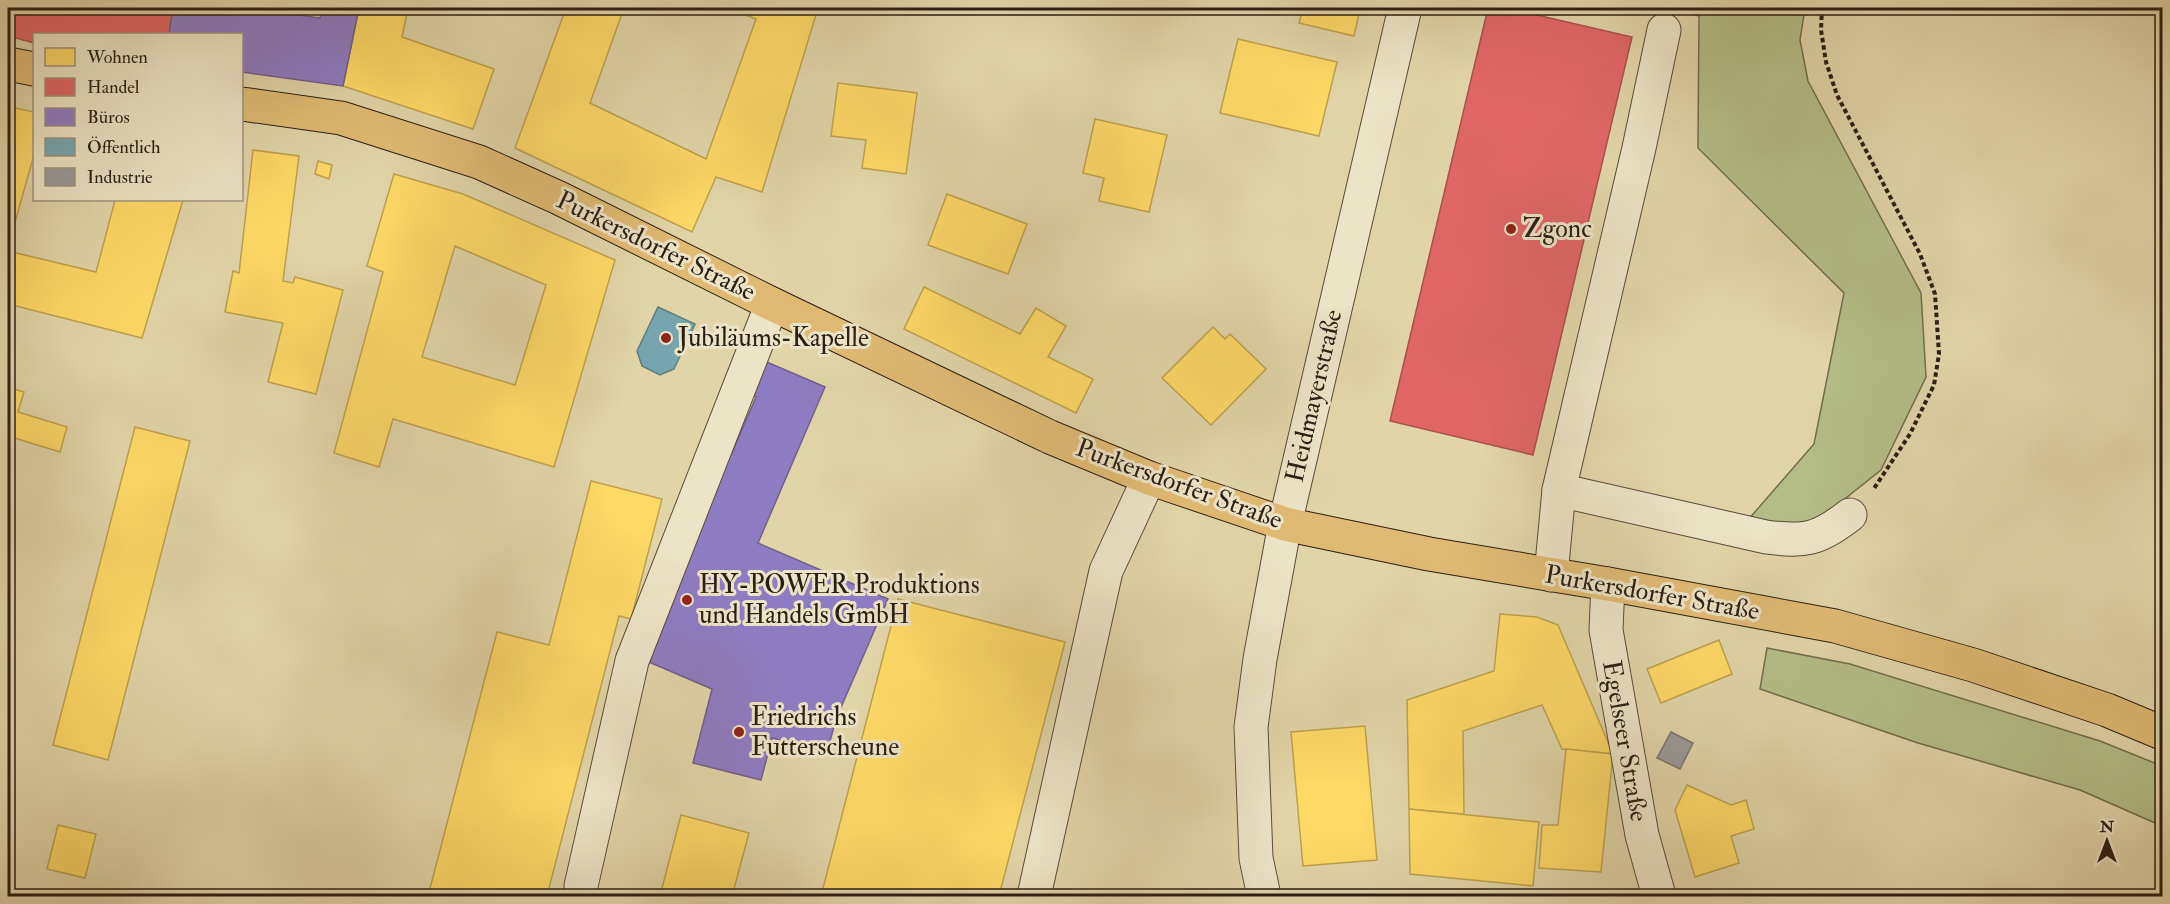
<svg xmlns="http://www.w3.org/2000/svg" width="2170" height="904" font-family="'IM FELL Double Pica',serif">
<style>
.green{fill:#b4bd86;stroke:#706e4c;stroke-width:1.5}
.homes{fill:#ffd966;stroke:#bfa14d;stroke-width:1.5;fill-rule:evenodd}
.shops{fill:#e06666;stroke:#aa514d;stroke-width:1.5}
.offices{fill:#8e7cc3;stroke:#70608e;stroke-width:1.5}
.public{fill:#76a5af;stroke:#607d80;stroke-width:1.5}
.industry{fill:#999;stroke:#787471;stroke-width:1.5}
.lines{fill:none;stroke-linecap:round;stroke-linejoin:round}
.minor-casing{stroke:#584c38;stroke-width:35}
.major-casing{stroke:#2b1f13;stroke-width:35}
.path{stroke:#2b1f13;stroke-width:4;stroke-dasharray:4.5 3;stroke-linecap:butt}
.minor{stroke:#ece4c6;stroke-width:33}
.major{stroke:#e0ba74;stroke-width:33}
.poi-dot{fill:#8f2418;stroke:#ece4c6;stroke-width:2}
.labels{text-anchor:middle;dominant-baseline:central;stroke-width:6;stroke-linejoin:round;paint-order:stroke}
.poi-label{font-size:26px;fill:#2b1f13;stroke:#ece4c6;text-anchor:start}
.street-label{font-size:26px;fill:#2b1f13;stroke:#ece4c6}
</style>
<rect width="100%" height="100%" fill="#e1d5a8"/>
<filter id="stains"><feTurbulence type="fractalNoise" baseFrequency=".00333" numOctaves="4"/><feColorMatrix values="0 0 0 0 .2 0 0 0 0 .09 0 0 0 0 .02 0 0 0 .5 -.17"/></filter>
<radialGradient id="worn" r=".72"><stop offset=".6" stop-color="#630" stop-opacity="0"/><stop offset="1" stop-color="#630" stop-opacity=".3"/></radialGradient>
<g class="green">
<polygon points="1671,8 1805,8 1800,40 1808,81 1921,293 1926,377 1881,470 1807,529 1747,521 1814,444 1844,293 1698,148 1699,16"/>
<polygon points="1767,648 1850,664 2100,741 2162,766 2162,826 2080,790 1918,743 1760,689"/>
</g>
<g class="homes">
<polygon points="359,8 408,8 402,37 494,69 473,129 343,86"/>
<polygon points="566,8 624,8 590,103 706,159 756,19 727,8 818,8 762,192 716,177 692,232 515,148"/>
<polygon points="1303,8 1360,9 1354,36 1299,23"/>
<polygon points="1238,39 1337,62 1319,136 1220,113"/>
<polygon points="838,83 917,93 906,174 862,168 866,140 831,136"/>
<polygon points="10,107 34,112 34,155 8,247 8,115"/>
<polygon points="1095,119 1167,135 1149,212 1099,201 1104,178 1083,173"/>
<polygon points="253,150 299,156 283,281 293,283 295,277 343,290 316,394 268,382 283,323 225,312 233,271 239,273"/>
<polygon points="318,161 332,165 329,179 315,174"/>
<path d="M 394,174 L 463,194 L 615,260 L 554,467 L 393,419 L 379,467 L 334,453 L 383,272 L 367,266 ZM 455,246 L 546,285 L 515,385 L 422,357 Z"/>
<polygon points="947,194 1027,224 1008,274 928,245"/>
<polygon points="115,200 183,200 142,338 8,304 8,251 96,272"/>
<polygon points="924,287 1020,334 1036,308 1066,326 1048,357 1093,379 1076,413 904,329"/>
<polygon points="1213,327 1225,339 1230,334 1266,369 1211,425 1162,378"/>
<polygon points="8,387 24,392 18,412 67,427 60,452 8,436"/>
<polygon points="135,427 190,441 108,760 53,745"/>
<polygon points="591,481 662,499 631,619 619,616 547,896 428,896 497,632 549,645"/>
<polygon points="898,599 1065,642 999,896 821,896"/>
<polygon points="1500,614 1537,617 1558,625 1613,754 1562,749 1542,705 1463,731 1464,814 1409,809 1407,700 1494,671"/>
<polygon points="1719,640 1732,674 1661,703 1647,669"/>
<polygon points="1365,726 1377,860 1303,866 1291,732"/>
<polygon points="1566,749 1613,754 1601,872 1539,868 1542,825 1558,825"/>
<polygon points="1687,785 1731,805 1746,800 1754,829 1731,836 1739,863 1695,877 1675,810"/>
<polygon points="1409,809 1539,822 1533,886 1410,874"/>
<polygon points="681,815 749,833 732,896 660,896"/>
<polygon points="58,825 96,834 85,878 47,869"/>
</g>
<g class="shops">
<polygon points="8,8 173,8 169,34 34,34 34,43 8,36"/>
<polygon points="1488,8 1507,8 1632,37 1533,455 1390,421"/>
</g>
<g class="offices">
<polygon points="173,8 247,8 320,18 322,8 359,8 343,86 242,72 242,34 169,34"/>
<polygon points="762,360 825,387 758,543 888,599 836,719 827,752 772,738 761,780 693,763 712,689 642,659 756,397 748,393"/>
</g>
<polygon class="public" points="658,307 695,324 674,369 660,375 642,366 637,351"/>
<polygon class="industry" points="1671,732 1693,743 1680,769 1657,758"/>
<g class="lines">
<g class="minor-casing">
<g id="minor">
<path d="M 1559,490 L 1766,537 C 1805,542 1818,540 1850,515"/>
<polyline points="1551,575 1559,490 1639,148 1664,30"/>
<polyline points="1608,584 1606,630 1642,835 1659,896"/>
<polyline points="581,886 632,661 772,304"/>
<polyline points="1034,896 1106,571 1149,478"/>
<polyline points="1264,896 1256,858 1251,727 1260,659 1285,524 1405,8"/>
</g>
</g>
<g class="major-casing">
<g id="major">
<polyline points="8,64 34,69"/>
<polyline points="242,104 341,118 479,162 559,198 772,304 1050,437 1149,478 1285,524 1429,554 1608,584 1835,626 1973,665 2107,710 2162,733"/>
</g>
</g>
<polyline class="path" points="1822,8 1821,30 1826,62 1837,95 1920,254 1935,294 1939,354 1934,385 1910,434 1873,490"/>
<use href="#minor" class="minor"/>
<use href="#major" class="major"/>
</g>
<g class="poi-dot">
<circle cx="1511" cy="229" r="6"/>
<circle cx="666" cy="338" r="6"/>
<circle cx="687" cy="600" r="6"/>
<circle cx="739" cy="732" r="6"/>
</g>
<g class="labels">
<g class="poi-label">
<text x="1523" y="229">Zgonc</text>
<text x="678" y="338">Jubiläums-Kapelle</text>
<text x="699" y="585">HY-POWER Produktions<tspan x="699" dy="30">und Handels GmbH</tspan></text>
<text x="751" y="717">Friedrichs<tspan x="751" dy="30">Futterscheune</tspan></text>
</g>
<g class="street-label">
<text transform="translate(656 246) rotate(26)">Purkersdorfer Straße</text>
<text transform="translate(1314 396) rotate(-77)">Heidmayerstraße</text>
<text transform="translate(1179 484) rotate(20)">Purkersdorfer Straße</text>
<text transform="translate(1652 593) rotate(10)">Purkersdorfer Straße</text>
<text transform="translate(1625 741) rotate(80)">Egelseer Straße</text>
</g>
</g>
<rect width="2170" height="904" fill="none" stroke="#e1d5a8" stroke-width="30"/>
<rect x="9" y="9" width="2152" height="886" fill="none" stroke="#2b1f13" stroke-width="3"/>
<rect x="15" y="15" width="2140" height="874" fill="none" stroke="#2b1f13" stroke-width="1.5"/>
<rect x="33" y="33" width="210" height="168" fill="#ece4c6" stroke="#9f957e" stroke-width="1.5"/>
<rect x="45" y="48" width="30" height="18" fill="#ffd966" stroke="#9f957e" stroke-width="1.5"/>
<text x="87" y="63" font-size="18" fill="#2b1f13">Wohnen</text>
<rect x="45" y="78" width="30" height="18" fill="#e06666" stroke="#9f957e" stroke-width="1.5"/>
<text x="87" y="93" font-size="18" fill="#2b1f13">Handel</text>
<rect x="45" y="108" width="30" height="18" fill="#8e7cc3" stroke="#9f957e" stroke-width="1.5"/>
<text x="87" y="123" font-size="18" fill="#2b1f13">Büros</text>
<rect x="45" y="138" width="30" height="18" fill="#76a5af" stroke="#9f957e" stroke-width="1.5"/>
<text x="87" y="153" font-size="18" fill="#2b1f13">Öffentlich</text>
<rect x="45" y="168" width="30" height="18" fill="#999999" stroke="#9f957e" stroke-width="1.5"/>
<text x="87" y="183" font-size="18" fill="#2b1f13">Industrie</text>
<g transform="translate(2107 841)" stroke="#ece4c6" stroke-width="4.5" paint-order="stroke">
<path d="M0-4.5L10 22L0 15L-10 22Z" fill="#2b1f13"/>
<text y="-9" font-size="16" font-weight="bold" text-anchor="middle" fill="#2b1f13">N</text>
</g>
<rect width="100%" height="100%" filter="url(#stains)"/>
<rect width="100%" height="100%" fill="url(#worn)"/>
</svg>
